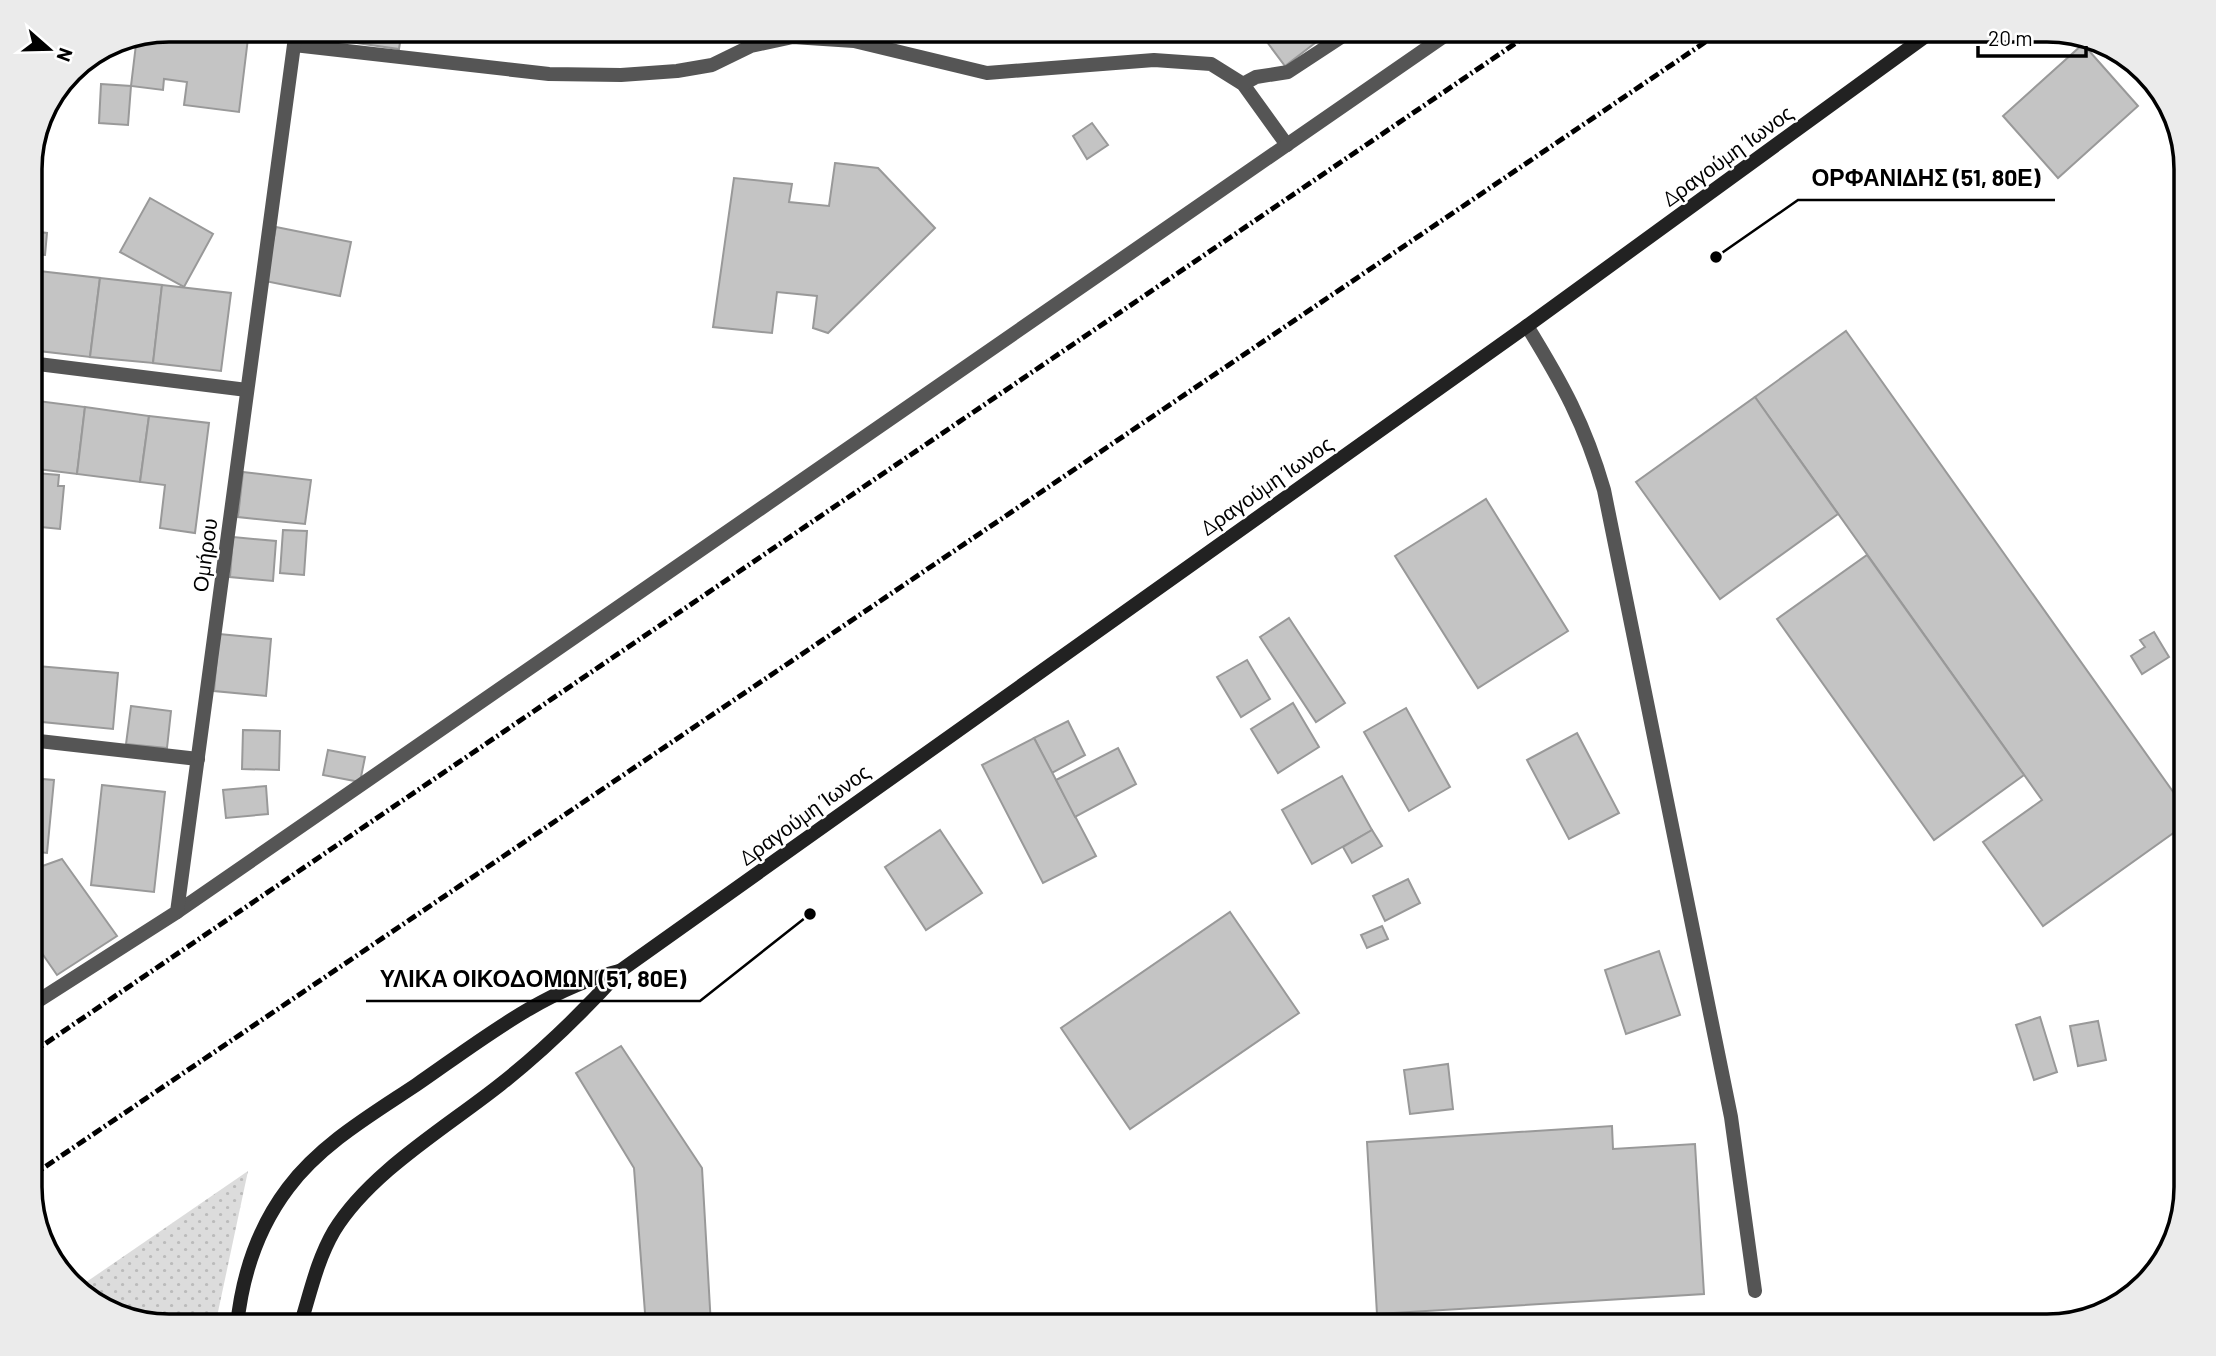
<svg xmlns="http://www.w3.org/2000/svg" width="2216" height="1356" font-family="Barlow,sans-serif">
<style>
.grass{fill:url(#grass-dots)}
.building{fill:#c4c4c4;stroke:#999;stroke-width:2}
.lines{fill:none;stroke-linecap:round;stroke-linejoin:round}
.service{stroke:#555;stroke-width:14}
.minor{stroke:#555;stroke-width:14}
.secondary{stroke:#222;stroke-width:14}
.rail{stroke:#000;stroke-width:5;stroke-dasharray:10 3.5 2 3.5;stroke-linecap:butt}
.labels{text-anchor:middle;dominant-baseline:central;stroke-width:5;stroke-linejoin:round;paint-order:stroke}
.street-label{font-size:21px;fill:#000;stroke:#fff}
.rim{fill:none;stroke:#000;stroke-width:3.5}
.leader{fill:none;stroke:#000;stroke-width:2.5}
.callout-dot{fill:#000;stroke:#fff;stroke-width:2.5}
.callout-label{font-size:23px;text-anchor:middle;font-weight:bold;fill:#000;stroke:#fff;stroke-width:5;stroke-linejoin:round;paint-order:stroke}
</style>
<defs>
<pattern id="grass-dots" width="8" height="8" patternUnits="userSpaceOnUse" patternTransform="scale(1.75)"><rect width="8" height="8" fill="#dcdcdc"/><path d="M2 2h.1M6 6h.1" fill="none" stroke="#bbb" stroke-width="1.8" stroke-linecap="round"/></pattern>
</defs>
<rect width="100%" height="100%" fill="#fff"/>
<polygon class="grass" points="248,1171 215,1326 169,1326 99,1307 79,1287"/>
<g class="building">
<polygon points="169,30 249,30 239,112 184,105 187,82 164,79 163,90 131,86 137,36"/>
<polygon points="315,30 402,30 399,49 314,37"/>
<polygon points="1258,30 1332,30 1285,66"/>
<polygon points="2083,44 2138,106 2058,178 2003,116"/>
<polygon points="101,84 131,86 128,125 99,123"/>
<polygon points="1092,123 1108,145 1087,159 1073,136"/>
<polygon points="835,163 878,168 935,228 828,333 813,328 817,296 777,292 772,333 713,327 734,178 792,184 789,202 829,206"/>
<polygon points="150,198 213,234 184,287 120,252"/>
<polygon points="276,227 351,242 340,296 265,281"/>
<polygon points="30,231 47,233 45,255 30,254"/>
<polygon points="30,270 100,278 90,357 30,350"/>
<polygon points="100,278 162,285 153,363 90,357"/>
<polygon points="162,285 231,293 221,371 153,363"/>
<polygon points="1846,331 2186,810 2186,824 2043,926 1983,842 2042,800 1755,397"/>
<polygon points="1755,397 1838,514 1720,599 1636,482"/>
<polygon points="30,400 85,407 77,474 30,468"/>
<polygon points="85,407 149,416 140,482 77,474"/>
<polygon points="149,416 209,423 195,533 160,528 165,485 140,482"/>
<polygon points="243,472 311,480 305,524 238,517"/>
<polygon points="36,473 59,475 58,486 64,486 60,529 31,526"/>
<polygon points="1486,499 1568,631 1478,688 1395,556"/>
<polygon points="283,530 307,531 304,575 280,573"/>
<polygon points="233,537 276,541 273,581 230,577"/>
<polygon points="1867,555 2024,775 1934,840 1777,619"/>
<polygon points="1289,618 1345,703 1316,722 1260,637"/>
<polygon points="2154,632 2169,657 2142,674 2131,656 2145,647 2140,640"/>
<polygon points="219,634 271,639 266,696 214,691"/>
<polygon points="30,641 40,642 32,721 30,721"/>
<polygon points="1247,660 1270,699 1241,717 1217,677"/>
<polygon points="37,666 118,673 113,729 32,721"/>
<polygon points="1293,703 1319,747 1278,773 1251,729"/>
<polygon points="131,706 171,711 167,748 126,744"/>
<polygon points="1406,708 1450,787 1409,811 1364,732"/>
<polygon points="1068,721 1085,755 1052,773 1034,738"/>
<polygon points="243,730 280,731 279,770 242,769"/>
<polygon points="1577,733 1619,813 1569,839 1527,760"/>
<polygon points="1034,738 1096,856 1043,883 982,765"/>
<polygon points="1118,748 1136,784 1075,817 1056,780"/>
<polygon points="328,750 365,757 360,782 323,775"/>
<polygon points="1342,776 1372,830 1312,864 1282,810"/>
<polygon points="30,778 54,780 47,853 30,851"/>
<polygon points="102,785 165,792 154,892 91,885"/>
<polygon points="266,786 268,814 226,818 223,790"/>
<polygon points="940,830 982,893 926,930 885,867"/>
<polygon points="1372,830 1382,846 1352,863 1343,847"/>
<polygon points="62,859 117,936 57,975 30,936 30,920 34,869"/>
<polygon points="1408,879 1420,903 1385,921 1373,896"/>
<polygon points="1230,912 1299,1013 1130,1129 1061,1028"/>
<polygon points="1382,926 1388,939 1367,948 1361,935"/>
<polygon points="1659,951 1680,1015 1626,1034 1605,970"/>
<polygon points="2040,1017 2057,1072 2034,1080 2016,1025"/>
<polygon points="2098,1021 2106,1060 2078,1066 2070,1026"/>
<polygon points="621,1046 702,1168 711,1326 646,1326 634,1168 576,1073"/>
<polygon points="1448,1064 1453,1109 1410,1114 1404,1070"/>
<polygon points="1612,1126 1613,1149 1695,1144 1704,1294 1377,1314 1367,1142"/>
</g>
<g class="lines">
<path class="service" d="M 1527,326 C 1562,383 1585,424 1604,490 L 1731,1117 L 1755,1291"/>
<g class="minor">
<polyline points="294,45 549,74 621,75 677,71 712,65 751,46 793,37 854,41 987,73 1154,60 1211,64 1243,84 1287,145"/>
<polyline points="1243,84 1256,77 1288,72 1352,30"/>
<polyline points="30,363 247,390"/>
<polyline points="30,740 198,759"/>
<polyline points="177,912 1453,30"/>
<polyline points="30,1006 177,912 296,30"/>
</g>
<g class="secondary">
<path d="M 237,1326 C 242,1276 257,1229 288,1188 C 321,1144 371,1115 416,1085 C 480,1041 543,990 619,971"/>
<path d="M 300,1326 C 310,1294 317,1260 334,1231 C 370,1172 447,1127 501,1084 C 544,1050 583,1012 620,971 L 1527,326 L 1934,30"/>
</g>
<g class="rail">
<polyline points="30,1054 1535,30"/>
<polyline points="30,1177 1723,30"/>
</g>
</g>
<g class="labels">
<g class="street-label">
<text transform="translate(1727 155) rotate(-36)">Δραγούμη Ίωνος</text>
<text transform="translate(1266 485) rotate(-35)">Δραγούμη Ίωνος</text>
<text transform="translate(204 555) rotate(-82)">Ομήρου</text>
<text transform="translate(804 814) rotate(-36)">Δραγούμη Ίωνος</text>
</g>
</g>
<path d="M0 0H2216V1356H0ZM169 42H2047A127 127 0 0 1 2174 169V1187A127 127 0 0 1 2047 1314H169A127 127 0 0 1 42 1187V169A127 127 0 0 1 169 42Z" fill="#ebebeb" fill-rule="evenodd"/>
<path class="rim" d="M169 42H2047A127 127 0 0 1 2174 169V1187A127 127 0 0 1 2047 1314H169A127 127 0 0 1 42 1187V169A127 127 0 0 1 169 42Z"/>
<path class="leader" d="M1716 257L1798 200H2055M810 914L700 1001H366"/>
<g class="callout-dot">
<circle cx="1716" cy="257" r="7"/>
<circle cx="810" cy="914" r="7"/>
</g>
<g class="callout-label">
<text x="1926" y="186">ΟΡΦΑΝΙΔΗΣ (51, 80Ε)</text>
<text x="533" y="987">ΥΛΙΚΑ ΟΙΚΟΔΟΜΩΝ (51, 80Ε)</text>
</g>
<g transform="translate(49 49) rotate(110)" stroke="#ffffff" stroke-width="5" paint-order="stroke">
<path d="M0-5L12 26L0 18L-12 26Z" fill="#000000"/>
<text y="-10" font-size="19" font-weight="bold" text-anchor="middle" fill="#000000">N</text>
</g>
<path d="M1978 46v10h108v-10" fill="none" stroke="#000000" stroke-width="3.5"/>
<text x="1988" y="46" font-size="21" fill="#000000" stroke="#ffffff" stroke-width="5" paint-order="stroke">20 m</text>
</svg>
